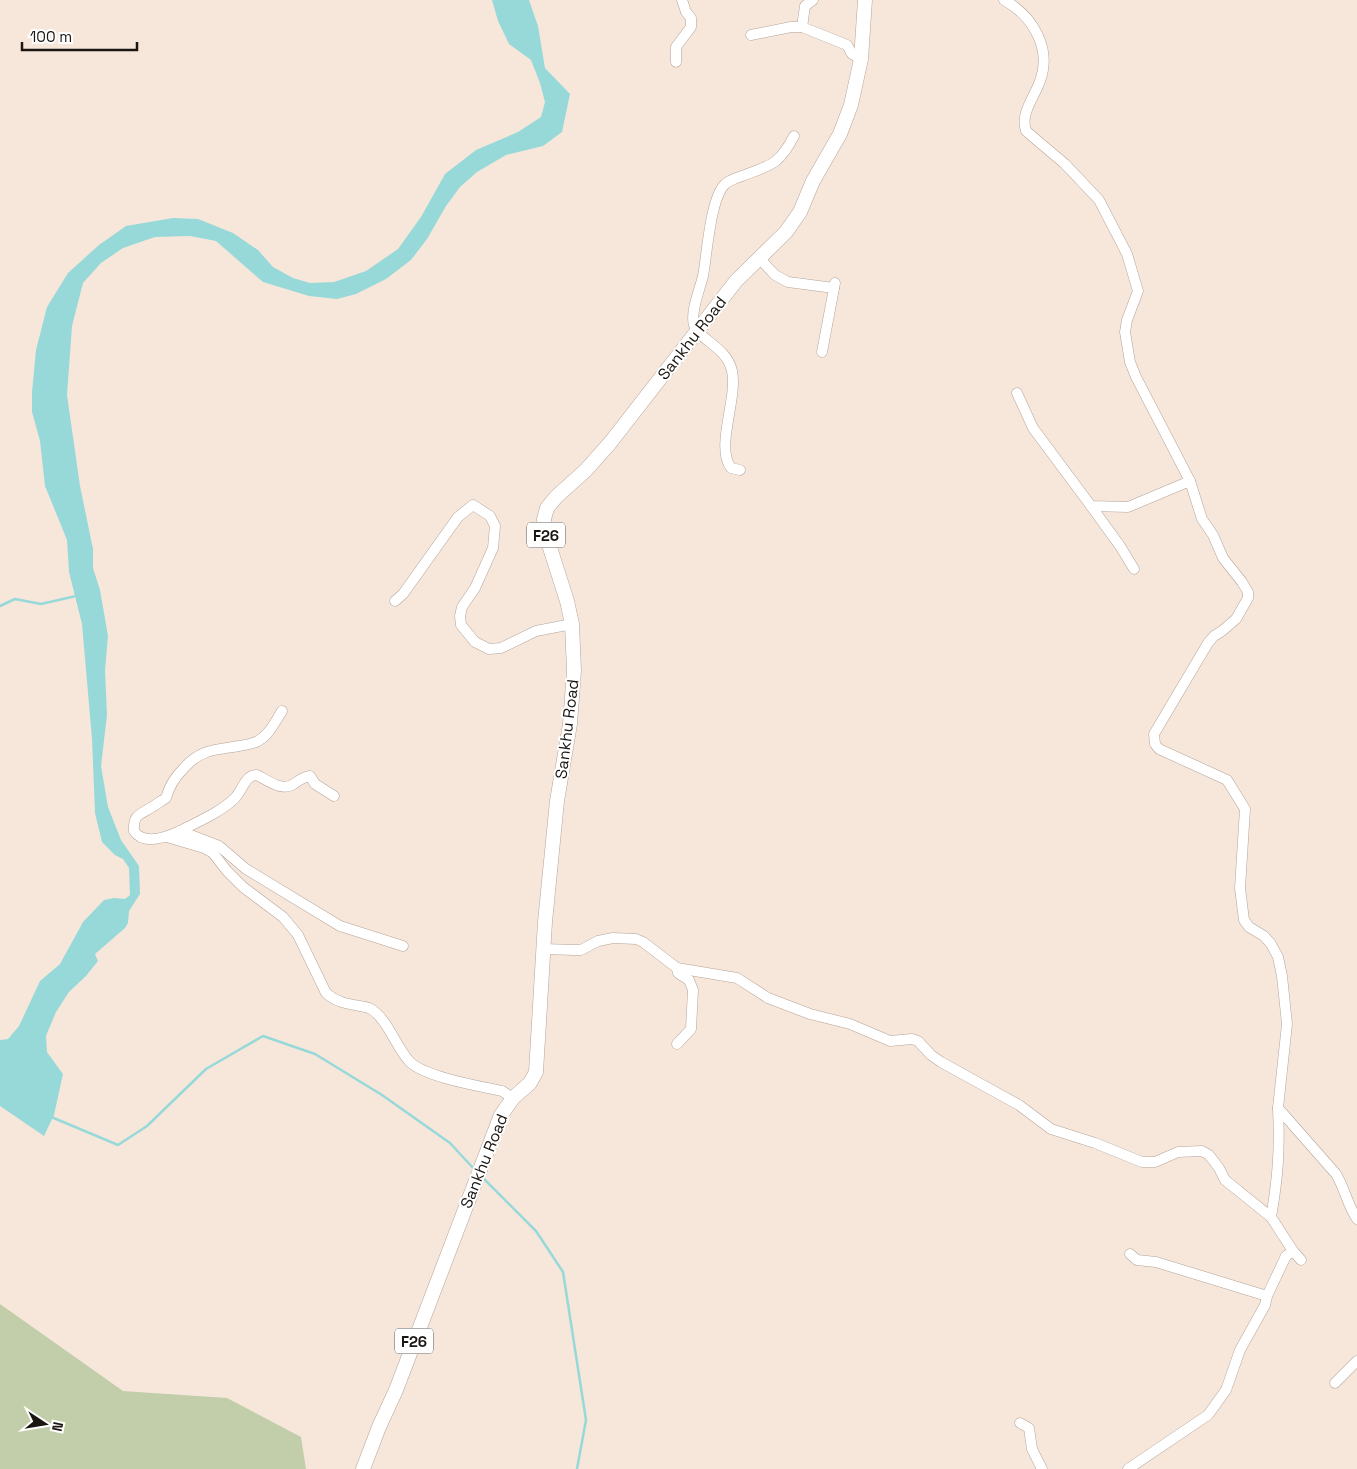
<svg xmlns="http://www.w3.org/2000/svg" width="1357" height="1469" font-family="'Space Grotesk',sans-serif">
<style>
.green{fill:#c2cea9}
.water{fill:#97d9d9}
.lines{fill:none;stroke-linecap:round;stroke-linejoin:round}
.stream{stroke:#97d9d9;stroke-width:2.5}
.minor-casing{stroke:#b3a499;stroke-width:11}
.major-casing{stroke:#b3a499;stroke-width:15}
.minor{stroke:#fff;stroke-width:10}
.major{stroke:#fff;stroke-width:14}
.labels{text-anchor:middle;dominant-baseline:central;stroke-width:4;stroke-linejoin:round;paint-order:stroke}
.shield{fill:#fff;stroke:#5f5c59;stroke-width:1}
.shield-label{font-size:15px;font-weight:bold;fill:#1b1612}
.street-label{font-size:16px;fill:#1b1612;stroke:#fff}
</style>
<rect width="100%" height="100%" fill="#f7e7db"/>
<polygon class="green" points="0,1304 123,1391 227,1398 301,1437 306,1469 0,1469"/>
<polygon class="water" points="492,0 529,0 538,26 545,68 570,94 562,132 543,146 506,155 477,172 460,187 446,206 427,239 411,260 386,279 356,294 337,299 309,296 263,282 216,241 190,236 155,237 123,248 101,263 83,283 72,326 67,395 80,486 93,549 93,568 100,590 108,636 105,670 107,715 101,766 108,807 121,840 139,866 140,894 129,911 128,923 125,928 95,954 98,961 86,976 69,992 56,1012 46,1036 47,1052 63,1074 54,1115 44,1136 0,1106 0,1040 8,1039 19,1026 40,981 60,964 83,922 104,900 114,898 125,899 130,895 129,868 123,859 115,855 102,842 95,813 92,739 82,624 69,572 67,540 45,486 40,441 32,412 32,392 36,350 47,307 68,273 99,245 126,226 173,218 198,219 233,233 258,250 273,267 293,278 310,283 334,282 366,271 398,249 421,217 445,174 476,150 518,132 541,117 545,102 540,83 531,60 509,44 498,21"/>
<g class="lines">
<g class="stream">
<polyline points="0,606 15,599 41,604 76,596"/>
<polyline points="49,1116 118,1145 147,1126 206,1069 263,1036 315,1054 382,1095 450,1143 474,1169"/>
<polyline points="483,1178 536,1231 563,1272 586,1420 577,1469"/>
</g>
<g class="minor-casing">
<g id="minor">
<path d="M 1004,0 C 1033,16 1052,49 1040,81 C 1034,98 1020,113 1026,131 L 1065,164 L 1099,200 L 1127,254 L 1138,291 L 1127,320 L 1125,332 L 1130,362 L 1136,377 L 1190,481 L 1202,519 L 1213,535 L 1223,558 L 1242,582 L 1248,592 L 1248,598 L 1236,619 L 1222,631 L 1214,636 L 1208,643 L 1154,734 L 1155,744 L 1159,749 L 1227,780 L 1245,809 L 1240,888 L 1244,920 L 1249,927 L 1264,936 L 1271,944 L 1278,957 L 1282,976 L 1287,1024 L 1278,1108 L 1336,1174 C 1345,1189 1347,1204 1357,1219"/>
<polyline points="802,27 805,6 813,0"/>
<polyline points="751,35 791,27 802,27 847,45 852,54 861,59"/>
<polyline points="676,62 676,47 691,27 691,18 686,12 682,0"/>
<polyline points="759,258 775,275 788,282 834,288"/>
<polyline points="822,352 835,283"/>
<polyline points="1017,393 1033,428 1091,506 1128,507 1190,481"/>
<path d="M 740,470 L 731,468 C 715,447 738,398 732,371 C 727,347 699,340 694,325 C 690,312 700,289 703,276 C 707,255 710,199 725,184 C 730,180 736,178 742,176 C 771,165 779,165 794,136"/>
<polyline points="1091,506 1120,546 1134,569"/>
<polyline points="395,601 403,594 458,517 473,505 490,516 495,526 493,548 475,588 462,607 460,616 461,625 475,642 489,649 501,648 536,631 572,624"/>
<path d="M 282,711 C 275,722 269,735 258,741 C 253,744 245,745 239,746 C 215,750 201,749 184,768 C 175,777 169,786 166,798 C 161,801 157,804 152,807 C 140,815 133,814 134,831 C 144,846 167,837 180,831 L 219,846 L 246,869 L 340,926 L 403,946"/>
<path d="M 180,831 C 199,821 219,813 234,799 C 243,791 244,775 257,775 C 267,780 281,791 292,785 C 299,781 302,777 310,776 L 315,784 L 334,796"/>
<path d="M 167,837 L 204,848 L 213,853 L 227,871 L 243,887 L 283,917 L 298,935 L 326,993 C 336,1002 347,1004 360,1006 C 364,1007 368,1007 371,1009 C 388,1020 395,1045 409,1061 C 424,1077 479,1086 502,1091 L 513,1098"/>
<polyline points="543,949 575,950 581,950 598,941 613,938 636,939 643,942 677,968 737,978 768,998 810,1014 850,1024 890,1041 912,1039 918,1041 931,1055 941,1062 1019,1105 1051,1129 1095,1143 1142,1162 1155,1162 1178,1152 1202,1151 1209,1155 1219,1168 1225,1180 1271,1217 1293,1251 1301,1260"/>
<polyline points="677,1044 691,1029 693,990 689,980 678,973 677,968"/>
<path d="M 1271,1217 C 1278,1178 1280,1148 1278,1108"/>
<polyline points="1130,1254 1137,1260 1156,1262 1267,1296"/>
<polyline points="1335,1383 1357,1361"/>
<polyline points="1020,1423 1029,1428 1032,1449 1042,1469"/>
<polyline points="1128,1469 1208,1415 1226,1390 1240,1350 1265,1305 1267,1296 1286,1256 1293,1251"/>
</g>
</g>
<g class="major-casing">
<polyline id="major" points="363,1469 379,1427 396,1390 501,1115 513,1098 530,1083 536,1072 545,922 557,801 570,724 574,671 572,624 567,601 545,532 544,519 547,508 556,497 586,470 610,443 736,281 786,232 800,212 813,181 840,134 851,105 861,59 865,0"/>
</g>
<use href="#minor" class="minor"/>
<use href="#major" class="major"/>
</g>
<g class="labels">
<g class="shield">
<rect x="527" y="522.5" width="38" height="25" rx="4"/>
<rect x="395" y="1328.5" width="38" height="25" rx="4"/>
</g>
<g class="shield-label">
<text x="546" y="535">F26</text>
<text x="414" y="1341">F26</text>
</g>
<g class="street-label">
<text transform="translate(692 338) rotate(-52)">Sankhu Road</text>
<text transform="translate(567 729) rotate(-83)">Sankhu Road</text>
<text transform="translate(484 1161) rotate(-68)">Sankhu Road</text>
</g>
</g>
<g transform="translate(45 1424) rotate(102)" stroke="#ffffff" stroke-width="4" paint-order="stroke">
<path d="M0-4L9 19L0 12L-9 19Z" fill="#1b1612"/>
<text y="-8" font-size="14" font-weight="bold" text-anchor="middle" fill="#1b1612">N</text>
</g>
<path d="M22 42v8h115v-8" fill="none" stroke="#1b1612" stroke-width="2.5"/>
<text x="30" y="42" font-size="15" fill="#1b1612" stroke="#ffffff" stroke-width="4" paint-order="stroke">100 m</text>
</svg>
